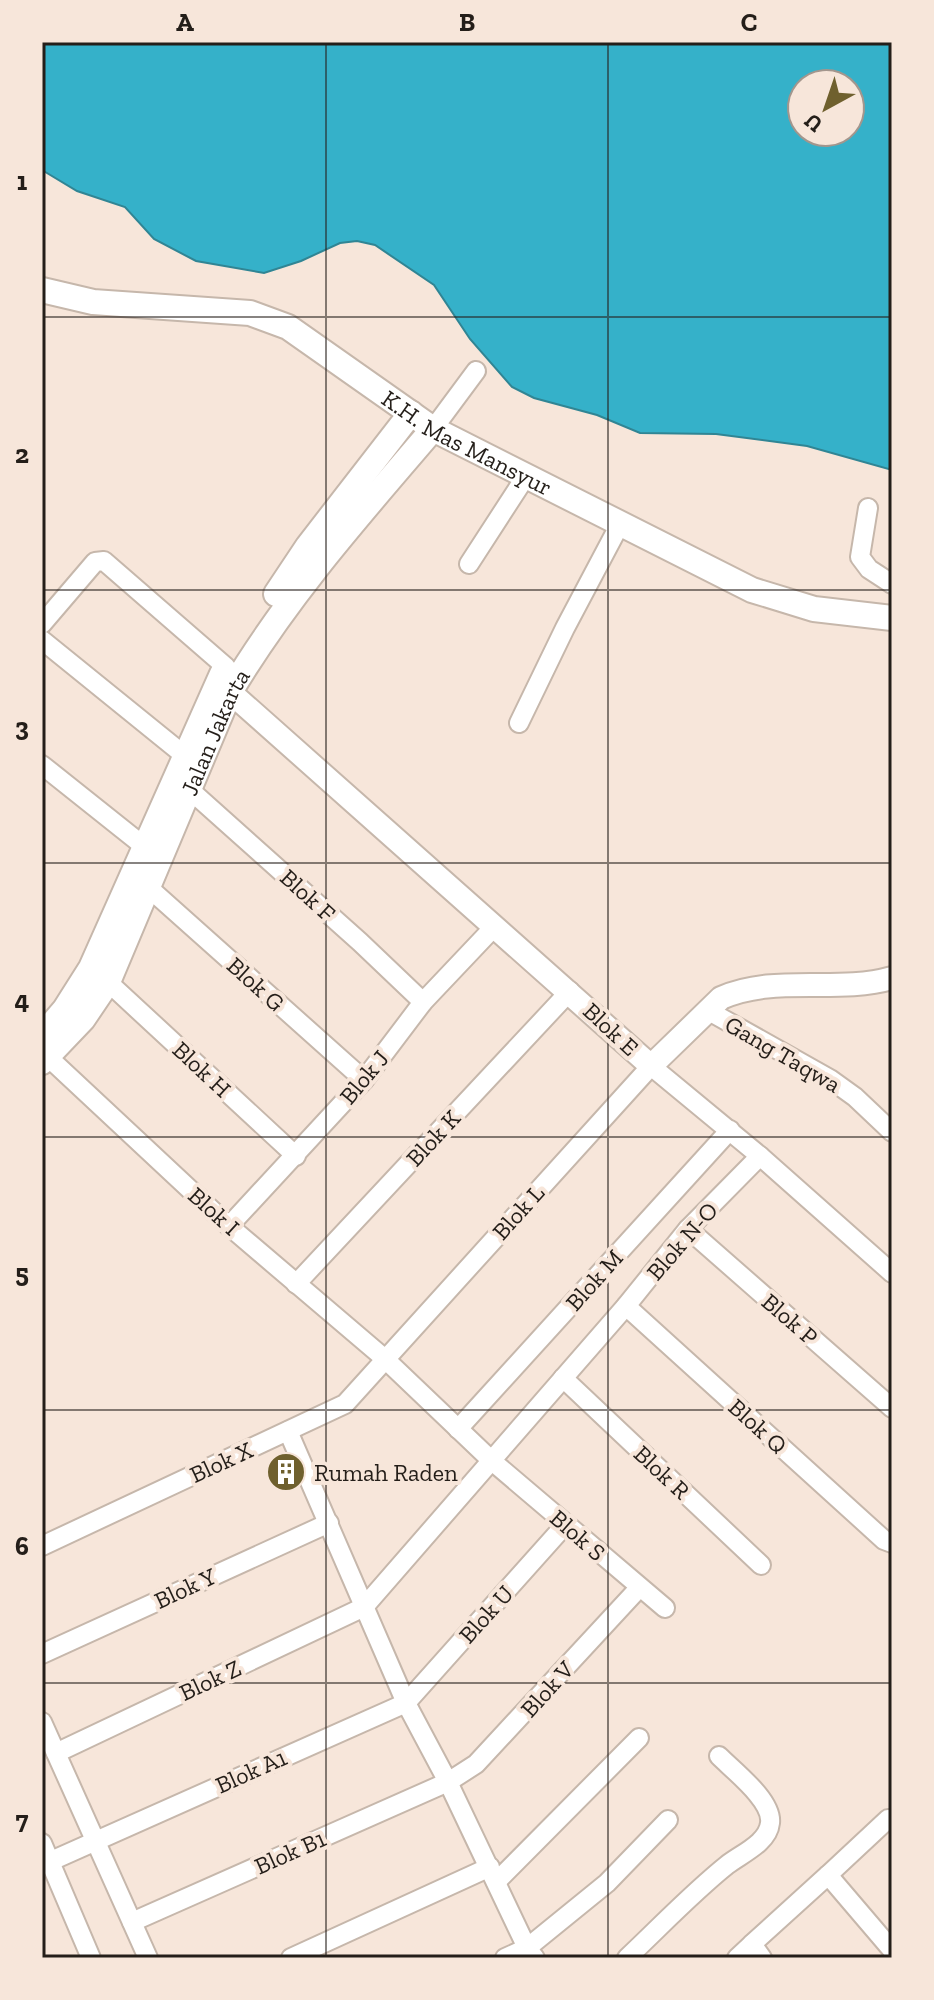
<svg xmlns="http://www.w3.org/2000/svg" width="934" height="2000" font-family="'Zilla Slab',serif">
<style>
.water{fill:#35b1c9;stroke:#308594;stroke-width:2;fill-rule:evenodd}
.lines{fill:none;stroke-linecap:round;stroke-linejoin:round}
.minor-casing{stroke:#c6b7ab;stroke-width:22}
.tertiary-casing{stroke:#c6b7ab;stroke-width:26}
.secondary-casing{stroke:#c6b7ab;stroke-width:28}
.minor{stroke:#fff;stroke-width:18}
.tertiary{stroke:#fff;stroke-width:22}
.secondary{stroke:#fff;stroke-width:24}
.grid{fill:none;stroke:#241e19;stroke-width:2;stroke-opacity:0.55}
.labels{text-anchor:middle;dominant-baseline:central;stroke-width:8;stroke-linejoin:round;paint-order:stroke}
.street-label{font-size:24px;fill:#241e19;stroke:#f7e6da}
.poi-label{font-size:24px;fill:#241e19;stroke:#f7e6da;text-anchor:start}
.neatline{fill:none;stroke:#241e19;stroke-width:3}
.grid-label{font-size:26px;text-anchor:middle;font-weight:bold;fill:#241e19}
</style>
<rect width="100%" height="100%" fill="#f7e6da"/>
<path class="water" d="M 42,42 L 892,42 L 892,470 L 807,446 L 716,434 L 640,433 L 597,415 L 534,398 L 512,387 L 470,339 L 434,285 L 375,245 L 357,241 L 340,243 L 301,261 L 264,273 L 196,261 L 154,239 L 125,207 L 77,191 L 42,170 ZM 802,84 L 850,84 L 850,132 L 802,132 Z"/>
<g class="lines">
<g class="minor-casing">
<g id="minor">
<polyline points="433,429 476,371"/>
<polyline points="868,508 860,557 869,569 892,584"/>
<polyline points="469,564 526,476"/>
<polyline points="42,624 95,562 104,561 226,667"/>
<polyline points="42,640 184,755"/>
<polyline points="519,723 565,628 620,524"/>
<polyline points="42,765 155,855"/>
<polyline points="190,790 360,942 423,1002"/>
<polyline points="149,888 364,1080"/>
<polyline points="108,982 296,1156"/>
<polyline points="707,1010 830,1079 855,1097 892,1132"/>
<polyline points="48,1057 229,1226 384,1358 492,1461 665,1608"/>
<polyline points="229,1226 364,1080 423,1002 495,926"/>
<polyline points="688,1229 892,1408"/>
<polyline points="296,1284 570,991"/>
<polyline points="626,1306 884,1540 892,1543"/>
<polyline points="563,1378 761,1565"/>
<polyline points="458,1429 730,1130"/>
<polyline points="288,1431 406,1703 448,1782 527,1948 535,1958"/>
<polyline points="42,1546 345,1404 651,1066 760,1156"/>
<polyline points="42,1654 329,1523"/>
<polyline points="42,1722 148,1958"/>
<polyline points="56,1753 364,1607 626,1306 688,1229 760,1156 892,1273"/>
<polyline points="42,1843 91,1958"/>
<polyline points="42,1865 406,1703 565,1525"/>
<polyline points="828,1875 888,1819"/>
<polyline points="496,1882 639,1738"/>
<polyline points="132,1922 448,1782 476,1764 639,1588"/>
<polyline points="291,1958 490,1867"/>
<polyline points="505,1958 527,1948 607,1883 668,1820"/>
<path d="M 627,1958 C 660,1927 692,1893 727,1865 C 741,1854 768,1843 770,1823 C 773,1801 734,1771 719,1756"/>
<polyline points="737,1958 752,1944"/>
<polyline points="762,1958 752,1944 828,1875 892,1950"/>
</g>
</g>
<g class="tertiary-casing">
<path id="tertiary" d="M 217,685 L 230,692 L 651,1066 L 721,998 C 775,974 836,994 892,978"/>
</g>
<g class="secondary-casing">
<g id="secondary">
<path id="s1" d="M 42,290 L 93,302 L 250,313 L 288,327 L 433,429 L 752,590 L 814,609 L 892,618"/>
<polyline points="276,594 308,546 411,413"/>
<polyline points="42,1036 65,1009 91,968 222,674"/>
<path id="s2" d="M 42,1062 L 83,1019 L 108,982 L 230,692 C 287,596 361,513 433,429"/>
</g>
</g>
<use href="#minor" class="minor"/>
<use href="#tertiary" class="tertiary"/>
<use href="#secondary" class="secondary"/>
</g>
<path class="grid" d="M 326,42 L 326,1958M 608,42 L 608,1958M 42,317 L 892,317M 42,590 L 892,590M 42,863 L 892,863M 42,1137 L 892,1137M 42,1410 L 892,1410M 42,1683 L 892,1683"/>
<defs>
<g id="building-disc" transform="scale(2)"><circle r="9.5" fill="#6f602e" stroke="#f7e6da"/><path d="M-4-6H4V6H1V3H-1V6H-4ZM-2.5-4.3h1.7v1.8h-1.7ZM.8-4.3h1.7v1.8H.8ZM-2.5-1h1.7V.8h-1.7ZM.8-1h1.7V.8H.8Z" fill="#fff"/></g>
</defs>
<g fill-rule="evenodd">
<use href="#building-disc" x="286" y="1472"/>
</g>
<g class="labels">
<g class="street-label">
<text stroke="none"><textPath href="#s1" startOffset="464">K.H. Mas Mansyur</textPath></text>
<text stroke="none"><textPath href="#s2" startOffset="376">Jalan Jakarta</textPath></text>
<text transform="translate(308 895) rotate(42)">Blok F</text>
<text transform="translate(256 984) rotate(42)">Blok G</text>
<text transform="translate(611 1029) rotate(43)">Blok E</text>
<text transform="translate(783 1054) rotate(30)">Gang Taqwa</text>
<text transform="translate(202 1069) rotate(43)">Blok H</text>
<text transform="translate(364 1077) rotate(-50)">Blok J</text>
<text transform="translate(433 1138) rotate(-47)">Blok K</text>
<text transform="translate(214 1211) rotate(42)">Blok I</text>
<text transform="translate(518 1212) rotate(-48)">Blok L</text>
<text transform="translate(682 1241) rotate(-49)">Blok N-O</text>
<text transform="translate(594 1280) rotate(-48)">Blok M</text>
<text transform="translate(790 1319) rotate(41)">Blok P</text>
<text transform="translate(758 1426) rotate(42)">Blok Q</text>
<text transform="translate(221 1462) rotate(-25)">Blok X</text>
<text transform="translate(662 1472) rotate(43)">Blok R</text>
<text transform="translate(578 1535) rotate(41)">Blok S</text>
<text transform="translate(185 1588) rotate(-25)">Blok Y</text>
<text transform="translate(486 1614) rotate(-48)">Blok U</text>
<text transform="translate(210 1680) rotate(-25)">Blok Z</text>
<text transform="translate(547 1689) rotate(-48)">Blok V</text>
<text transform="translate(251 1771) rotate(-24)">Blok A1</text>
<text transform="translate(290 1852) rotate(-24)">Blok B1</text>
</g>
<g class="poi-label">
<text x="314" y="1472">Rumah Raden</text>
</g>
</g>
<rect width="934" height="2000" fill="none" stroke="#f7e6da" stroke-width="88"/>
<g transform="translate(826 108) rotate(220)"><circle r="38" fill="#f7e6da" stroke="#a3968d" stroke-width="2"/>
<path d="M0-6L14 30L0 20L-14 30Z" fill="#6f602e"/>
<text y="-12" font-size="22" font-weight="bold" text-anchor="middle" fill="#241e19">U</text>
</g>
<rect x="44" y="44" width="846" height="1912" class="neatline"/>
<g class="grid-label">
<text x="185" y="31">A</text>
<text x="467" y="31">B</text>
<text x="749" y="31">C</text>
<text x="22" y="190">1</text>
<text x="22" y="463">2</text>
<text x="22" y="736">3</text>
<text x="22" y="1009">4</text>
<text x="22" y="1282">5</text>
<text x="22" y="1555">6</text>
<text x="22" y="1829">7</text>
</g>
</svg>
